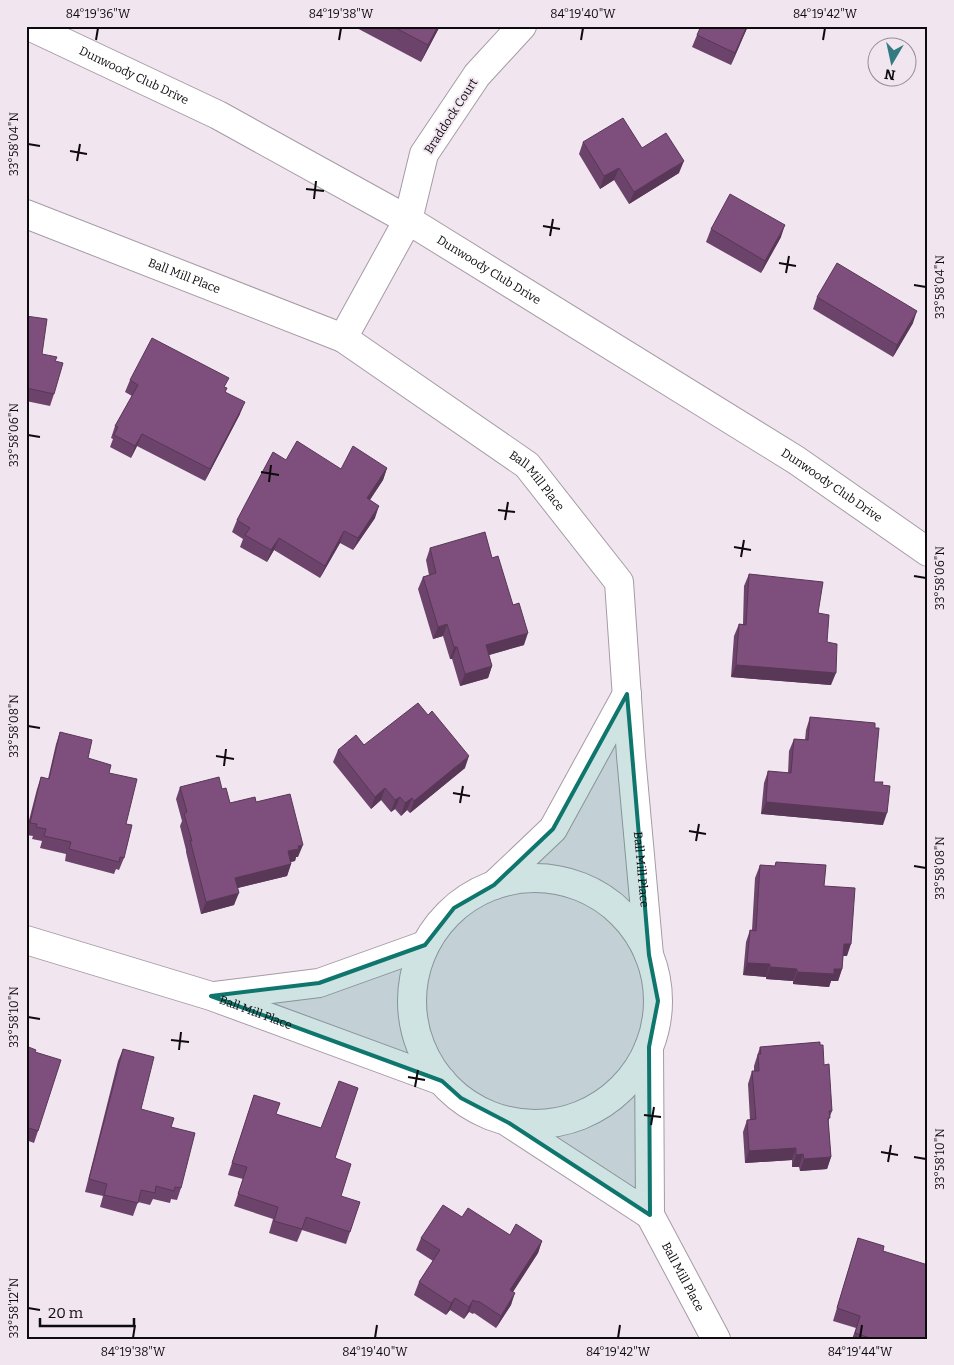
<svg xmlns="http://www.w3.org/2000/svg" width="954" height="1365" font-family="Bitter,serif">
<style>
.lines{fill:none;stroke-linecap:round;stroke-linejoin:round}
.minor-casing{stroke:#a59ba4;stroke-width:30}
.minor{stroke:#fff;stroke-width:28}
.wall{fill:#6c436b}
.shaded-wall{fill:#583757}
.building{fill:#7e4e7c;stroke:#583757}
.marked{fill:#0f766e;fill-opacity:0.2;stroke:#0f766e;stroke-width:4;stroke-linejoin:round}
.ticks{fill:none;stroke:#0e0b0e;stroke-width:2}
.labels{text-anchor:middle;dominant-baseline:central;stroke-width:4;stroke-linejoin:round;paint-order:stroke}
.street-label{font-size:12px;fill:#0e0b0e;stroke:#f1e6f0}
.neatline{fill:none;stroke:#0e0b0e;stroke-width:2}
.ticks-label{font-size:12px;text-anchor:middle;fill:#0e0b0e}
</style>
<rect width="100%" height="100%" fill="#f1e6f0"/>
<g class="lines">
<g class="minor-casing">
<g id="minor">
<path id="s1" d="M 29,26 L 218,115 L 408,220 L 796,460 L 928,552"/>
<path id="s2" d="M 522,26 L 477,75 L 424,154 L 408,220 L 343,338 L 527,465 L 619,582 L 631,756 L 649,955"/>
<path id="s3" d="M 26,214 L 343,338"/>
<circle cx="535" cy="1001" r="123"/>
<polyline points="494,885 553,829 627,694"/>
<path id="s4" d="M 26,940 L 211,996 L 442,1081"/>
<polyline points="215,996 319,983 425,945"/>
<path id="s5" d="M 649,1047 L 650,1215 L 716,1339"/>
<polyline points="509,1123 650,1215"/>
</g>
</g>
<use href="#minor" class="minor"/>
</g>
<g class="wall">
<polygon points="353,26 440,26 421,62"/>
<polygon points="748,26 731,65 692,47 697,35"/>
<polygon points="583,142 642,148 679,173 629,204 614,180 600,189 579,154"/>
<polygon points="711,229 781,237 761,273 706,242"/>
<polygon points="817,297 913,323 893,357 813,309"/>
<polygon points="26,316 42,354 55,361 54,394 50,406 26,401"/>
<polygon points="130,380 227,388 225,392 240,414 205,481 137,446 131,458 110,447 113,439 111,438 115,426 132,396 125,392"/>
<polygon points="286,460 341,469 387,468 383,480 370,500 375,518 353,550 340,543 320,578 274,550 267,562 240,547 243,539 232,532 237,520"/>
<polygon points="430,548 492,558 513,605 524,645 489,655 492,666 488,678 460,686 452,659 450,659 443,636 433,639 418,589 423,577 429,575 426,560"/>
<polygon points="749,574 818,613 827,642 831,685 731,677 734,636 739,624 743,624 744,586"/>
<polygon points="810,717 874,782 882,785 883,825 761,814 764,783 768,771 788,773 789,751 794,739 805,740 806,730"/>
<polygon points="60,732 88,758 109,773 126,824 124,858 119,870 116,869 114,874 65,861 66,854 40,848 42,841 32,839 33,836 26,835 26,832 37,789 41,777 48,779 56,744"/>
<polygon points="364,745 465,768 410,813 407,810 401,816 395,809 391,812 381,800 371,809 333,762 338,750"/>
<polygon points="180,787 222,789 230,803 256,802 298,857 296,857 295,861 291,862 291,864 287,876 237,888 234,905 201,914 186,852 186,850 180,826 182,821 176,799"/>
<polygon points="776,862 824,886 847,956 843,956 842,969 838,981 831,981 829,987 793,984 793,981 766,979 766,977 743,975 746,942 750,930 752,930 755,878 760,865 775,866"/>
<polygon points="26,1046 35,1052 38,1131 34,1143 26,1140"/>
<polygon points="760,1047 824,1065 832,1111 828,1122 831,1157 827,1169 800,1171 799,1167 792,1167 792,1160 745,1163 743,1132 747,1120 750,1120 748,1084 752,1071 754,1071 754,1066"/>
<polygon points="123,1049 141,1109 171,1127 181,1188 177,1200 171,1199 170,1203 153,1199 150,1205 138,1202 133,1216 100,1207 103,1196 85,1192 118,1061"/>
<polygon points="254,1095 276,1114 321,1128 335,1158 341,1196 350,1232 346,1244 302,1230 297,1242 269,1233 273,1219 234,1206 243,1179 228,1175"/>
<polygon points="462,1217 510,1235 542,1241 538,1253 513,1292 511,1305 496,1328 474,1313 473,1314 469,1312 464,1319 450,1310 446,1315 414,1295 419,1282 433,1261 416,1250 421,1238"/>
<polygon points="858,1238 883,1251 928,1339 852,1339 856,1328 833,1321"/>
</g>
<g class="shaded-wall">
<polygon points="438,26 440,26 421,62 428,45"/>
<polygon points="747,26 748,26 731,65 735,53"/>
<polygon points="684,161 679,173 629,204 634,192"/>
<polygon points="619,168 614,180 600,189 604,176"/>
<polygon points="785,225 781,237 761,273 765,261"/>
<polygon points="917,311 913,323 893,357 897,345"/>
<polygon points="245,402 240,414 205,481 210,469"/>
<polygon points="142,434 137,446 131,458 135,446"/>
<polygon points="387,468 383,480 363,510 367,498"/>
<polygon points="379,506 375,518 353,550 358,538"/>
<polygon points="344,531 340,543 320,578 325,566"/>
<polygon points="279,538 274,550 267,562 271,550"/>
<polygon points="447,624 443,636 433,639 438,627"/>
<polygon points="528,633 524,645 482,657 486,645"/>
<polygon points="454,647 457,647 452,659 450,659"/>
<polygon points="736,665 836,673 831,685 731,677"/>
<polygon points="492,666 488,678 460,686 465,674"/>
<polygon points="469,756 465,768 410,813 414,801"/>
<polygon points="385,788 381,800 371,809 375,797"/>
<polygon points="400,797 395,809 391,812 395,800"/>
<polygon points="412,798 407,810 401,816 405,803"/>
<polygon points="766,802 887,813 883,825 761,814"/>
<polygon points="303,845 298,857 296,857 295,861 284,863 288,851 298,846"/>
<polygon points="291,864 287,876 230,890 235,878"/>
<polygon points="239,893 234,905 201,914 206,902"/>
<polygon points="844,944 851,944 847,956 840,956"/>
<polygon points="747,963 770,964 766,977 743,975"/>
<polygon points="770,967 797,969 793,981 766,979"/>
<polygon points="834,969 842,969 838,981 831,981 829,987 793,984 797,972"/>
<polygon points="796,1148 792,1160 745,1163 749,1151"/>
<polygon points="803,1154 799,1167 792,1167 796,1155"/>
<polygon points="831,1157 827,1169 800,1171 804,1159"/>
<polygon points="542,1241 538,1253 506,1302 510,1290"/>
<polygon points="515,1293 511,1305 496,1328 501,1316"/>
<polygon points="455,1298 450,1310 446,1315 451,1303"/>
<polygon points="473,1300 469,1312 464,1319 469,1307"/>
</g>
<g class="building">
<polygon points="392,26 438,26 428,45"/>
<polygon points="701,26 747,26 735,53 697,35"/>
<polygon points="623,118 642,148 666,133 684,161 634,192 619,168 604,176 583,142"/>
<polygon points="730,194 785,225 765,261 711,229"/>
<polygon points="837,263 917,311 897,345 817,297"/>
<polygon points="26,316 47,319 42,354 57,357 55,361 63,363 54,394 26,388"/>
<polygon points="152,338 229,378 224,387 227,388 225,392 245,402 210,469 142,434 135,446 114,435 118,427 115,426 138,385 130,380"/>
<polygon points="297,441 341,469 353,446 387,468 367,498 379,506 358,538 344,531 325,566 279,538 271,550 245,535 250,528 237,520 273,452 286,460"/>
<polygon points="485,532 492,558 498,556 513,605 519,603 528,633 486,645 492,666 465,674 457,647 454,647 447,624 438,627 423,577 436,573 430,548"/>
<polygon points="749,574 823,582 818,613 829,615 827,642 837,644 836,673 736,665 739,624 746,625"/>
<polygon points="418,703 428,715 432,711 469,756 414,801 412,798 405,803 400,797 395,800 385,788 375,797 338,750 356,735 364,745"/>
<polygon points="810,717 875,723 875,728 879,728 874,782 883,782 882,785 890,786 887,813 766,802 768,771 791,773 794,739 808,740"/>
<polygon points="60,732 92,740 88,758 111,765 109,773 137,779 126,824 132,825 124,858 120,857 119,862 69,849 71,842 44,836 46,829 36,827 37,824 30,823 41,777 49,779"/>
<polygon points="219,777 222,789 226,788 230,803 255,797 256,802 290,794 303,845 298,846 299,849 288,851 291,864 235,878 239,893 206,902 190,840 192,841 184,814 187,812 180,787"/>
<polygon points="776,862 826,865 824,886 855,888 851,944 844,944 842,969 834,969 834,974 797,972 797,969 770,967 770,964 747,963 750,930 756,931 760,865 775,866"/>
<polygon points="820,1042 820,1045 823,1045 824,1065 829,1064 832,1111 829,1111 830,1118 828,1118 831,1157 804,1159 803,1154 796,1155 796,1148 749,1151 747,1120 756,1119 752,1071 759,1071 758,1054 761,1054 760,1047"/>
<polygon points="26,1046 36,1050 35,1052 61,1060 38,1131 26,1127"/>
<polygon points="123,1049 154,1057 141,1109 174,1118 171,1127 195,1133 181,1188 175,1187 174,1191 156,1186 155,1193 141,1190 138,1203 104,1195 107,1184 89,1179"/>
<polygon points="339,1081 358,1088 335,1158 351,1164 341,1196 360,1202 350,1232 306,1217 302,1229 274,1221 278,1207 238,1194 247,1167 232,1163 254,1095 280,1103 276,1114 321,1128"/>
<polygon points="443,1205 462,1217 468,1208 510,1235 516,1224 542,1241 510,1290 515,1293 501,1316 478,1301 477,1302 473,1300 469,1307 455,1298 451,1303 419,1282 440,1250 421,1238"/>
<polygon points="858,1238 884,1246 883,1251 928,1265 928,1339 873,1339 855,1333 860,1316 837,1308"/>
</g>
<path class="marked" d="M 627,694 L 649,955 L 658,1001 L 649,1047 L 650,1215 L 509,1123 L 461,1098 L 442,1081 L 211,996 L 319,983 L 425,945 L 454,908 L 494,885 L 553,829 Z"/>
<path class="ticks" d="M 96,40 L 98,28M 339,40 L 341,28M 581,40 L 583,28M 823,40 L 825,28M 28,144 L 40,146M 70,151 L 87,154M 77,161 L 80,144M 306,189 L 324,191M 314,199 L 316,181M 543,226 L 560,229M 550,236 L 553,219M 779,263 L 796,266M 786,273 L 789,256M 914,285 L 926,287M 28,435 L 40,437M 261,472 L 279,475M 269,482 L 271,465M 498,510 L 515,512M 505,520 L 508,502M 734,547 L 751,550M 741,557 L 744,540M 914,576 L 926,578M 28,726 L 40,728M 216,756 L 234,759M 224,766 L 226,749M 453,793 L 470,796M 460,803 L 463,786M 689,831 L 706,834M 696,841 L 699,824M 914,866 L 926,868M 28,1017 L 40,1019M 171,1040 L 189,1042M 179,1050 L 181,1032M 408,1077 L 425,1080M 415,1087 L 418,1070M 644,1115 L 661,1117M 651,1125 L 654,1107M 881,1152 L 898,1155M 914,1157 L 926,1159M 888,1162 L 891,1145M 28,1308 L 40,1310M 133,1338 L 135,1325M 375,1338 L 377,1325M 618,1338 L 620,1325M 860,1338 L 862,1325"/>
<g class="labels">
<g class="street-label">
<text stroke="none"><textPath href="#s1" startOffset="116">Dunwoody Club Drive</textPath></text>
<text transform="translate(451 116) rotate(-57)">Braddock Court</text>
<text stroke="none"><textPath href="#s1" startOffset="521">Dunwoody Club Drive</textPath></text>
<text stroke="none"><textPath href="#s3" startOffset="170">Ball Mill Place</textPath></text>
<text stroke="none"><textPath href="#s2" startOffset="606">Ball Mill Place</textPath></text>
<text stroke="none"><textPath href="#s1" startOffset="926">Dunwoody Club Drive</textPath></text>
<text stroke="none"><textPath href="#s2" startOffset="1025">Ball Mill Place</textPath></text>
<text stroke="none"><textPath href="#s4" startOffset="241">Ball Mill Place</textPath></text>
<text stroke="none"><textPath href="#s5" startOffset="238">Ball Mill Place</textPath></text>
</g>
</g>
<rect width="954" height="1365" fill="none" stroke="#f1e6f0" stroke-width="55"/>
<g transform="translate(892 62) rotate(189)"><circle r="24" fill="#f1e6f0" stroke="#968e96"/>
<path d="M0-4L9 19L0 12L-9 19Z" fill="#337b82"/>
<text y="-8" font-size="14" font-weight="bold" text-anchor="middle" fill="#0e0b0e">N</text>
</g>
<path d="M40 1318v8h94v-8" fill="none" stroke="#0e0b0e" stroke-width="2.5"/>
<text x="48" y="1318" font-size="15" fill="#0e0b0e" stroke="#f1e6f0" stroke-width="4" paint-order="stroke">20 m</text>
<rect x="28" y="28" width="898" height="1310" class="neatline"/>
<g class="ticks-label">
<text x="98" y="18">84°19'36"W</text>
<text x="341" y="18">84°19'38"W</text>
<text x="583" y="18">84°19'40"W</text>
<text x="825" y="18">84°19'42"W</text>
<text transform="translate(14 144) rotate(-90)" y="4">33°58'04"N</text>
<text transform="translate(940 287) rotate(-90)" y="4">33°58'04"N</text>
<text transform="translate(14 435) rotate(-90)" y="4">33°58'06"N</text>
<text transform="translate(940 578) rotate(-90)" y="4">33°58'06"N</text>
<text transform="translate(14 726) rotate(-90)" y="4">33°58'08"N</text>
<text transform="translate(940 868) rotate(-90)" y="4">33°58'08"N</text>
<text transform="translate(14 1017) rotate(-90)" y="4">33°58'10"N</text>
<text transform="translate(940 1159) rotate(-90)" y="4">33°58'10"N</text>
<text transform="translate(14 1308) rotate(-90)" y="4">33°58'12"N</text>
<text x="133" y="1356">84°19'38"W</text>
<text x="375" y="1356">84°19'40"W</text>
<text x="618" y="1356">84°19'42"W</text>
<text x="860" y="1356">84°19'44"W</text>
</g>
</svg>
